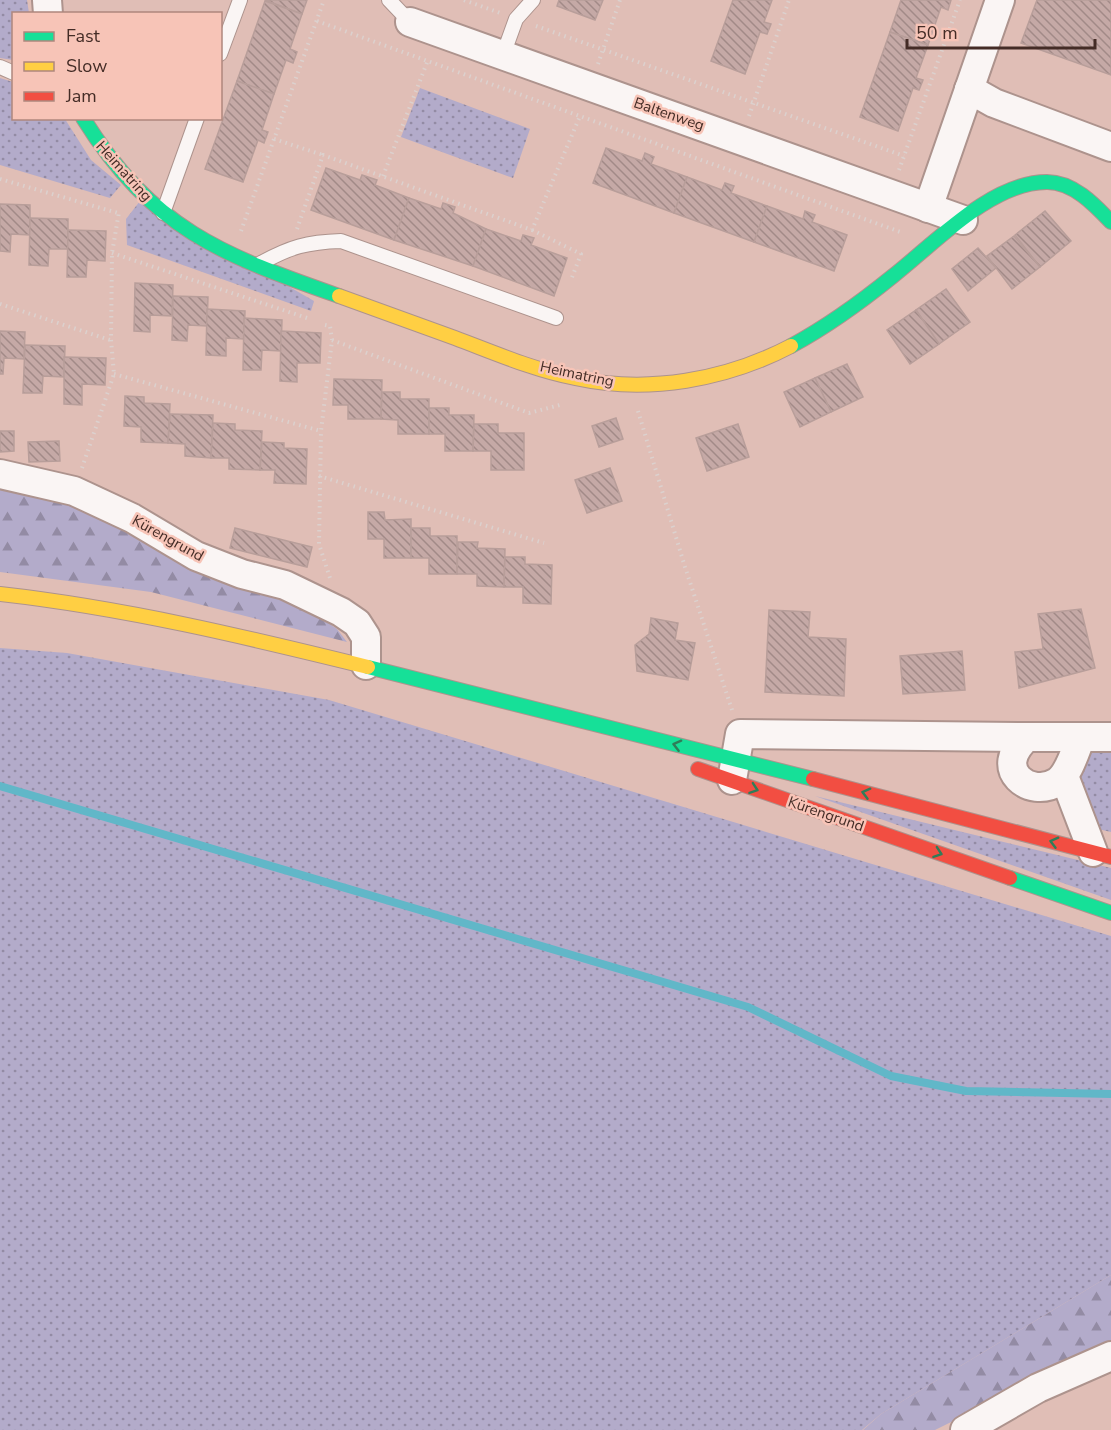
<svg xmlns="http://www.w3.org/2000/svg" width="1111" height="1430" font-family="'Nunito Sans',sans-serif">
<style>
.grass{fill:url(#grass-dots)}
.forest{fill:url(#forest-firs)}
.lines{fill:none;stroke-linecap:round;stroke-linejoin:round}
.stream{stroke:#61b7c8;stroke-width:8}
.building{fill:url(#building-back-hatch);stroke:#b89e9a;stroke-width:1.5}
.lane-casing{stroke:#ad938d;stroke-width:16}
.street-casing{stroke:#ad938d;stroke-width:32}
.fast-casing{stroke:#ad938d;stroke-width:16}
.slow-casing{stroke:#ad938d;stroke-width:16}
.jam-casing{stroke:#ad938d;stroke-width:16}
.path{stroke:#dcd1ce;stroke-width:4;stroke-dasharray:1.5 4.5;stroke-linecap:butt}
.lane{stroke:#faf5f4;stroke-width:14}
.street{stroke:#faf5f4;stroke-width:28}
.fast{stroke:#16e098;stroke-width:14}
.slow{stroke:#ffcf43;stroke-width:14}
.jam{stroke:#f24e42;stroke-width:14}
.oneway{stroke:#2f7d59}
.labels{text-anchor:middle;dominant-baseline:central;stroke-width:5;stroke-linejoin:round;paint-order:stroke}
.street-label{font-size:15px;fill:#442c26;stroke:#f7c4b7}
</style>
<defs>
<pattern id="grass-dots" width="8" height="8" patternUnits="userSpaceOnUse" patternTransform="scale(1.5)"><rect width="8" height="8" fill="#b3abca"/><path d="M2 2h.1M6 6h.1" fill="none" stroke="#938ba4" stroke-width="1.8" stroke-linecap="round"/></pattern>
<pattern id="forest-firs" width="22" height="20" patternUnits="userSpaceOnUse" patternTransform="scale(1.5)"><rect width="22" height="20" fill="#b3abca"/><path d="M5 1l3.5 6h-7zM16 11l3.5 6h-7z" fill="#938ba4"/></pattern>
<pattern id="building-back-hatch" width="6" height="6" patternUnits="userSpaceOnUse" patternTransform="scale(1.5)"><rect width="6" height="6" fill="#c5a9a6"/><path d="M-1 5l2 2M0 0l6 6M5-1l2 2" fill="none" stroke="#a28a87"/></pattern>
</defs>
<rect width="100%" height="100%" fill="#e0beb6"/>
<g class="grass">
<polygon points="0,0 27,0 29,13 14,14 13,60 0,58"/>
<polygon points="0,78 13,82 14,118 65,119 91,160 121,185 110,198 0,165"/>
<polygon points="420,88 530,129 513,178 401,137"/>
<polygon points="140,201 314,301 311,311 127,245 126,219"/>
<polygon points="0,648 67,653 329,700 1111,936 1111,1275 881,1414 862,1430 0,1430"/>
<polygon points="1096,745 1111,746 1111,832 1098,829 1075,769"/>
<polygon points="815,796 1111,868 1111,900"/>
</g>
<g class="forest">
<polygon points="0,490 63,501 133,531 222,581 302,605 337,629 347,642 151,592 0,572"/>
<polygon points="1111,1275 1111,1343 935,1430 863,1430 881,1414"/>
</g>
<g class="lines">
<polyline class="stream" points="0,786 748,1007 891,1076 966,1091 1111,1094"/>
</g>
<g class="building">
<polygon points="265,0 307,0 302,14"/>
<polygon points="559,0 603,0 595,20 557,6"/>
<polygon points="733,0 772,0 764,22 771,24 767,34 760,32 745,74 711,61"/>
<polygon points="901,0 951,0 948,10 941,7 928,45 890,32"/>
<polygon points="1037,0 1111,0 1111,75 1021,43"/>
<polygon points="265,1 302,14 290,49 297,52 293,63 286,60 274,94 237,81"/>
<polygon points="890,32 928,45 916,78 923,80 919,90 913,88 898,131 860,117"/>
<polygon points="237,81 274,94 262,130 268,132 264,143 258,140 243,182 205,169"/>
<polygon points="606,148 642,161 645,153 654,157 651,164 687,177 674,213 593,183"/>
<polygon points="326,168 360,180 362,175 377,180 375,185 409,198 394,240 311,210"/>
<polygon points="687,177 722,190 725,183 734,186 731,193 767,206 754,242 674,213"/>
<polygon points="409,198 441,209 443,203 455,207 453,213 486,229 473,266 394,240"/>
<polygon points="0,204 30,205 30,235 11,234 10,252 0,251"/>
<polygon points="767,206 803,219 805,211 815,215 812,222 847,235 834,271 754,242"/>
<polygon points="1045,211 1071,241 1040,267 1015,235"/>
<polygon points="30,218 68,219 68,249 49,249 48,266 29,265"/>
<polygon points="486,229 521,241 523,235 534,238 531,245 567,258 554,296 473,266"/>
<polygon points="68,230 106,231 105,261 87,260 86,277 67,277"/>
<polygon points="1014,236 1040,267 1012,289 987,256"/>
<polygon points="978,248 996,268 968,291 952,269"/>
<polygon points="135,283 173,285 172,316 150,315 150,332 134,331"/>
<polygon points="946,289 970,322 939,344 916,310"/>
<polygon points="173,296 208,297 207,326 188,325 187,341 172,340"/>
<polygon points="207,309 245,311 244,339 226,338 226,356 206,355"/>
<polygon points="916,310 939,344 910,364 887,330"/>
<polygon points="244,318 282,320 281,351 262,350 261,370 243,370"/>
<polygon points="0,331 25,332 24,359 4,358 3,374 0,374"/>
<polygon points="281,331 321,333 320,363 297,363 297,382 280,381"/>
<polygon points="25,345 65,346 64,377 43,376 42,393 23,393"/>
<polygon points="64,357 106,358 105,385 82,384 82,405 64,404"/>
<polygon points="847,364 863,397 831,412 815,378"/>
<polygon points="815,378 831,412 800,427 784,392"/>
<polygon points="334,379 382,380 381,419 348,419 348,405 333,405"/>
<polygon points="382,392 400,392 400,399 429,399 429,434 398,434 398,420 381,419"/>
<polygon points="125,396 144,397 144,403 170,404 168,443 141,442 141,427 124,426"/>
<polygon points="429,408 449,408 449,415 474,415 473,451 445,451 445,434 429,434"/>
<polygon points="170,414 213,415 211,458 185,456 185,444 168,443"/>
<polygon points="616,418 623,439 599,447 592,426"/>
<polygon points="213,423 235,424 235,430 262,431 260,470 229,469 229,458 211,458"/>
<polygon points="474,424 498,424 498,433 524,433 524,470 491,470 491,451 473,451"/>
<polygon points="738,424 749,457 707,471 696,438"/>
<polygon points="0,431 14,431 14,451 0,452"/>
<polygon points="59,441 60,461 29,462 28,442"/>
<polygon points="262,442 284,443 284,448 307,449 306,484 274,483 275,470 260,470"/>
<polygon points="610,468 622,501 587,513 575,480"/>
<polygon points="368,512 384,512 385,520 411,519 411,558 384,558 384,539 368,539"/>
<polygon points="235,528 312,547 307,567 230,548"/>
<polygon points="411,528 430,528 430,536 457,536 457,574 429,574 429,558 411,558"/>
<polygon points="458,542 478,542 477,548 505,549 504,587 477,586 477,574 457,574"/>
<polygon points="505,557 525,557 525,564 552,565 551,604 523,603 523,587 504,587"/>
<polygon points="1081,609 1095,668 1019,688 1015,652 1043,649 1038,614"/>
<polygon points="769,610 810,612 808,637 846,639 844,696 765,692"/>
<polygon points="651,618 678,623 675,640 695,643 688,680 637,671 635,645 649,634"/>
<polygon points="962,651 965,690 903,694 900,656"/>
</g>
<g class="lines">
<g class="lane-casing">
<g id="lane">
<polyline points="389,0 410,22"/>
<polyline points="220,54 240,0"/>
<polyline points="503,55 516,19 533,0"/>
<polyline points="0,67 14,73"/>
<polyline points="163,213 197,118"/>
<path d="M 261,263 C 290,247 307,242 341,241 L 556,318"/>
</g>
</g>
<g class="street-casing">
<g id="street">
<polyline points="47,0 48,14"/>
<polyline points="410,22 963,220"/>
<polyline points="969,89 994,103 1111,147"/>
<polyline points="928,208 1000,0"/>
<polyline points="0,474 74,491 132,518 196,556 242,574 285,585 341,612 357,623 366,637 366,665"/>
<path d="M 1081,737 L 1027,737 C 990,770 1031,799 1057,782 C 1069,774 1075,751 1081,737 L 1111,737"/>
<polyline points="1064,776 1093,852"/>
<polyline points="732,780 740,734 1027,737"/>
<polyline points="965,1430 1038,1388 1111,1356"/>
</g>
</g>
<g class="fast-casing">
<g id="fast">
<path d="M 83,118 C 152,229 222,255 339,296"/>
<path d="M 791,346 C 828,326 861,302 893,276 C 934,244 991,182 1047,182 C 1073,182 1094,204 1111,222"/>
<polyline points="368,667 813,779"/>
<polyline points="1010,878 1111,913"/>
</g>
</g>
<g class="slow-casing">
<g id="slow">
<path d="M 339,296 C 378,310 417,324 455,338 C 495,353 534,370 575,378 C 648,394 726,380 791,346"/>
<path d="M 0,594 C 125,608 246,637 368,667"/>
</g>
</g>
<g class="jam-casing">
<g id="jam">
<polyline points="698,769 1010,878"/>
<polyline points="813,779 1111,857"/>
</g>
</g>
<g class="path">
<polyline points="464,0 500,13"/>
<polyline points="317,21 903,233"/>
<polyline points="536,26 904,156"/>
<polyline points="598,64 620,0"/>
<polyline points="749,116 789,0"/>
<polyline points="274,139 323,155"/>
<polyline points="899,170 960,0"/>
<polyline points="383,176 428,60"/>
<polyline points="0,179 118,213"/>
<polyline points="297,229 323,155 532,230 580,116"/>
<polyline points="532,230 581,254 571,280"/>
<polyline points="241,231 324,0"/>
<polyline points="112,253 310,319"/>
<polyline points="0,304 110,340"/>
<polyline points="325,325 330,326 332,340 321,431 319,544 330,578"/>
<polyline points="332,340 529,413 560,405"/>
<polyline points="114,374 321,431"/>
<polyline points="638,411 685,567 732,710"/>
<polyline points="82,468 114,374 111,340 112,253 119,212"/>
<polyline points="319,476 544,543"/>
</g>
<use href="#lane" class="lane"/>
<use href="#street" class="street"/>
<use href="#fast" class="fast"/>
<use href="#slow" class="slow"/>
<use href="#jam" class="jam"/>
</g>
<defs><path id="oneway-chevron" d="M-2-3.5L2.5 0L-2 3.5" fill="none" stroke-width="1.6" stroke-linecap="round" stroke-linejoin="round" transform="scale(1.5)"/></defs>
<g class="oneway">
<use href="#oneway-chevron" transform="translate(677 745) rotate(-166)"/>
<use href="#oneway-chevron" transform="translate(754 789) rotate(19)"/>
<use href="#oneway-chevron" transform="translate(866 793) rotate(-165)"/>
<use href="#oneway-chevron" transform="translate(1054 842) rotate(-165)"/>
<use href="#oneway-chevron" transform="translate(938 853) rotate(19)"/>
</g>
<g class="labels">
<g class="street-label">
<text transform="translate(669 114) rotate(19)">Baltenweg</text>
<text transform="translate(124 171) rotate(48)">Heimatring</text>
<text transform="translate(577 374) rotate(12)">Heimatring</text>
<text transform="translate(168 538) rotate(29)">Kürengrund</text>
<text transform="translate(826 814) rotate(19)">Kürengrund</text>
</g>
</g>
<rect x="12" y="12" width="210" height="108" fill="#f7c4b7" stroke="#af877d" stroke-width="1.5"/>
<rect x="24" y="32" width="30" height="9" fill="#16e098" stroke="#af877d" stroke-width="1.5"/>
<text x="66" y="42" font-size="18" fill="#442c26">Fast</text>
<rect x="24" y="62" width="30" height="9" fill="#ffcf43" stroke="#af877d" stroke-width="1.5"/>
<text x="66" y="72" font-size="18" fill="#442c26">Slow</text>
<rect x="24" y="92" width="30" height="9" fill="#f24e42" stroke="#af877d" stroke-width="1.5"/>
<text x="66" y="102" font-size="18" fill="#442c26">Jam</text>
<path d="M907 39v9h188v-9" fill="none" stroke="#442c26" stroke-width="3"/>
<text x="916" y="39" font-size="18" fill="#442c26" stroke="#f7c4b7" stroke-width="4.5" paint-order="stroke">50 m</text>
</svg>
